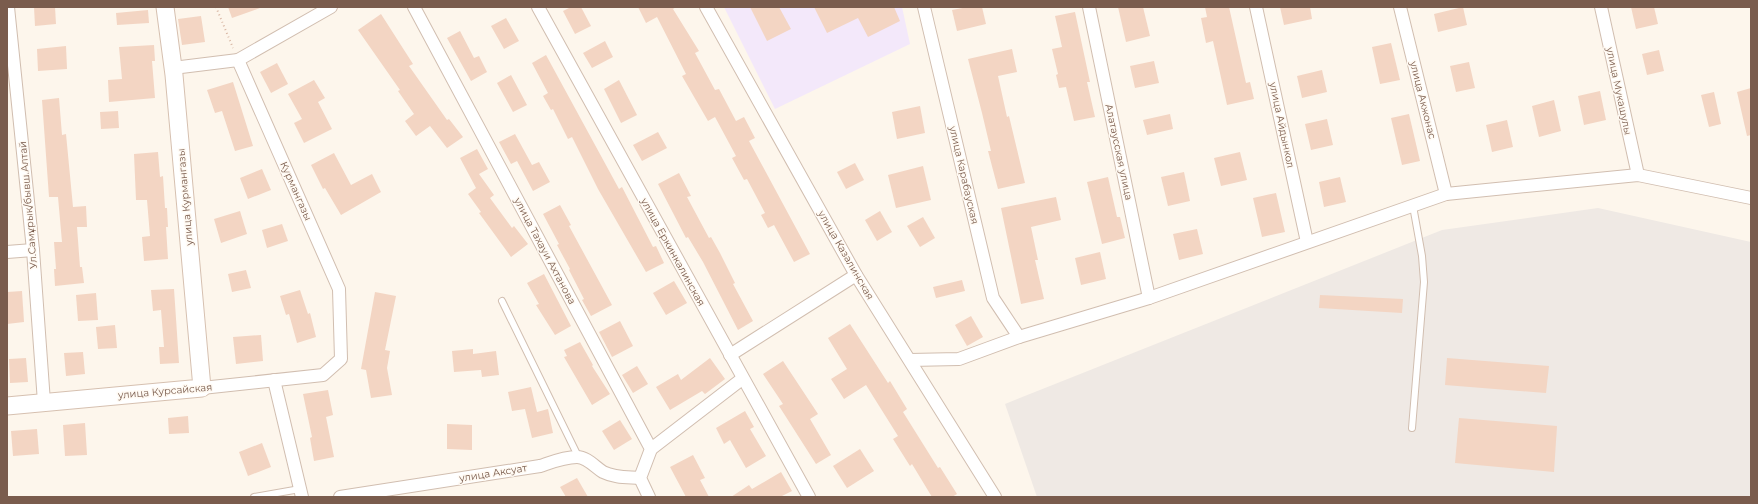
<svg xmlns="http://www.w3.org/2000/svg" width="1758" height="504" font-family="Montserrat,sans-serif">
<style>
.industrial{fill:#efe9e4}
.education{fill:#f3e8fa}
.building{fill:#f3d5c3}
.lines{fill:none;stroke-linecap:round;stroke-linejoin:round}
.lane-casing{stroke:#d1beb0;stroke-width:8}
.street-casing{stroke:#d1beb0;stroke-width:14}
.secondary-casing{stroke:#d6c0b0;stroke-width:19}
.path{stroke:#d9b8a5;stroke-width:2;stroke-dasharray:1 3;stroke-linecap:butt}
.lane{stroke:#fff;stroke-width:6}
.street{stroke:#fff;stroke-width:12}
.secondary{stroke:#fff;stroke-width:17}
.labels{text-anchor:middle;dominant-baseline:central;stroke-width:3;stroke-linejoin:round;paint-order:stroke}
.street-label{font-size:10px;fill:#7a5c4d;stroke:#fffaf3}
</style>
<rect width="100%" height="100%" fill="#fdf6ec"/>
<polygon class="industrial" points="1598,208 1751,242 1751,497 1037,497 1005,404 1442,230"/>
<polygon class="education" points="724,7 902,7 910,44 775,109"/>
<g class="building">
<polygon points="34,7 55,7 56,24 35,26"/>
<polygon points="228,7 260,7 260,8 232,18"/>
<polygon points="571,7 581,7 591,26 575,34 563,11"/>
<polygon points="638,7 676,7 673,9 699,51 695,53 715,90 719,89 736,121 744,117 755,138 749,141 810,254 794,262 774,225 768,228 761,215 765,213 747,179 744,180 732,158 736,156 715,117 708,121 682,76 686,74 657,17 646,23"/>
<polygon points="750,7 779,7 791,29 767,41"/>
<polygon points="814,7 894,7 900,21 868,37 858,18 827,33"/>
<polygon points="968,7 982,7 986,24 957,31 952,10"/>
<polygon points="1118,7 1143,7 1150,36 1126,42"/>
<polygon points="1205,7 1229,7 1246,83 1250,82 1254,99 1227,105 1213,41 1206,43 1201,18 1207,17"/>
<polygon points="1280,7 1310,7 1312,19 1284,25"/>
<polygon points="1463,7 1467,25 1438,32 1434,14"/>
<polygon points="1631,7 1654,7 1658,24 1636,29"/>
<polygon points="148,10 149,23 117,25 116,13"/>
<polygon points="1075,12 1090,82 1087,82 1095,117 1074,121 1066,87 1059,88 1056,75 1058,74 1052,49 1062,47 1055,16"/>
<polygon points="381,14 413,64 409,66 447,120 449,119 463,137 447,148 430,126 416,136 405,121 414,114 398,91 400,90 358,30"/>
<polygon points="201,16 205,42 182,45 178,19"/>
<polygon points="506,18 519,41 504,49 491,26"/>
<polygon points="460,31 474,58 479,56 487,72 471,81 447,38"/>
<polygon points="605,41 613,57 592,68 583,53"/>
<polygon points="1391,43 1400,80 1380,84 1372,47"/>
<polygon points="154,45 155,61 152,61 155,98 109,102 108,80 122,79 119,47"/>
<polygon points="66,46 67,69 38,71 37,49"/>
<polygon points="1012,49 1017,72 998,76 1007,117 1009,116 1025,183 998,189 988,151 991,151 982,113 968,59"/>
<polygon points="1659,50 1664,71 1647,75 1642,54"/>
<polygon points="546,55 619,189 622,187 653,247 656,246 664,263 646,272 598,189 572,137 568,139 553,109 551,110 543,96 548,93 532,63"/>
<polygon points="1154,61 1159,83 1135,88 1130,66"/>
<polygon points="1469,62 1475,88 1456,92 1450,66"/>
<polygon points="277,63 288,84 271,93 260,72"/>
<polygon points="1322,70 1327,92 1302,98 1297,76"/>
<polygon points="511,75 527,105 513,112 497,83"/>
<polygon points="314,80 325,98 318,102 332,129 304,143 294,123 302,119 288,94"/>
<polygon points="619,80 637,115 621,123 604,89"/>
<polygon points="233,82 253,146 235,151 222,111 215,113 207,90"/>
<polygon points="1751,88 1751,135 1747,136 1737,92"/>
<polygon points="1600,91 1606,120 1584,125 1578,96"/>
<polygon points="1714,92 1721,124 1709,127 1701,95"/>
<polygon points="59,98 62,135 66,134 73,207 86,206 87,227 77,227 80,267 82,267 84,283 55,286 54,269 56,269 54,242 62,242 58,197 49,197 42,100"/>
<polygon points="1554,100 1561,131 1539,137 1532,106"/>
<polygon points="920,106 925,133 897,139 892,112"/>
<polygon points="118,111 119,128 101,129 100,112"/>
<polygon points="1170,114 1173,129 1147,135 1143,120"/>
<polygon points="1409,114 1420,161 1402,165 1391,118"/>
<polygon points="1327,119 1333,145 1311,150 1305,124"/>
<polygon points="1507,120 1513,147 1492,152 1486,125"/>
<polygon points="658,132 667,148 642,161 633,145"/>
<polygon points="515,134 532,165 539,162 550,182 533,191 517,161 511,164 499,142"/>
<polygon points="477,149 488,169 479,174 494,195 490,198 512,228 514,226 528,244 511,257 479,213 481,212 468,194 476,188 460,158"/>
<polygon points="158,152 160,177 163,176 165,208 167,208 168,227 166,227 168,259 144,261 142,237 150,236 147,200 136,200 134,154"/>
<polygon points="1240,152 1247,180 1221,186 1214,158"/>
<polygon points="334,153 351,185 372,174 381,192 341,215 325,188 323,189 311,165"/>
<polygon points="855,163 864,180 846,189 837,172"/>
<polygon points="923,166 931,200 896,208 888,175"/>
<polygon points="262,169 271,190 248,199 240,178"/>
<polygon points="1184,172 1190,201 1168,206 1161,177"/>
<polygon points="679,173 691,196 687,197 709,238 711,237 720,253 735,283 733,284 753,321 738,330 703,262 688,237 686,238 658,184"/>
<polygon points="1108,177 1117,217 1120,217 1125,238 1102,244 1087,182"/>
<polygon points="1340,177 1346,202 1324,207 1319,182"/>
<polygon points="1276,193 1285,232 1262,237 1253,198"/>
<polygon points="1056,197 1061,220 1031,227 1038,260 1035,260 1044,299 1021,304 1001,208"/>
<polygon points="560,205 571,225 569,226 612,305 591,316 582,300 584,299 569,270 570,269 557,245 559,244 543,214"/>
<polygon points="240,211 247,234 221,243 214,219"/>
<polygon points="880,211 892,232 877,241 865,220"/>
<polygon points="923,217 935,238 920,247 907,226"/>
<polygon points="282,224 288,241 267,248 262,230"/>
<polygon points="1197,229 1203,254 1179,260 1173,234"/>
<polygon points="1100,252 1106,279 1081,285 1075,258"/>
<polygon points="246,270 251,288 232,292 228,274"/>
<polygon points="544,274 571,326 555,335 536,305 539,304 527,283"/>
<polygon points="962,280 965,291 936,298 933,287"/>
<polygon points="674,281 687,303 666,315 653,293"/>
<polygon points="174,289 179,363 160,364 159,347 164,347 161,310 153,311 151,290"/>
<polygon points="300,290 308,314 310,313 316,337 297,343 289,314 286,315 280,296"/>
<polygon points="22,291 24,322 7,324 7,292"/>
<polygon points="375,292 396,296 385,350 390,351 387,368 392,395 371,398 366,370 361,369"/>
<polygon points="96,293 98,320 78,321 76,295"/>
<polygon points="1320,295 1403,299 1402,313 1319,308"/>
<polygon points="971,316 983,337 967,346 955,325"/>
<polygon points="620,321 633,346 612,357 599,332"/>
<polygon points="850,324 888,383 890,381 907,409 903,412 938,468 940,467 957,494 952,497 932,497 912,464 910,466 893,439 898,436 866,385 844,399 831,379 847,369 828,338"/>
<polygon points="115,325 117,348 98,349 96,327"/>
<polygon points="261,335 263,361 236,364 233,337"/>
<polygon points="580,342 593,365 592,366 610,394 592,405 564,357 567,356 564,350"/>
<polygon points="473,349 473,354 496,351 499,375 482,377 481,370 454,372 452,351"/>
<polygon points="83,352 85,374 66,376 64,353"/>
<polygon points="26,358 28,382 10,383 9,359"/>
<polygon points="710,358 725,379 705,394 702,391 670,410 656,387 678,374 681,380"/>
<polygon points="1447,358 1549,366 1546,393 1445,385"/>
<polygon points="783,361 818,414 810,419 831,455 816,464 779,406 783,404 763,374"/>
<polygon points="637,366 648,384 633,393 622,375"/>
<polygon points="531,387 537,412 548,409 553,433 532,438 525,409 512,411 508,392"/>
<polygon points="328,390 333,415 326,417 334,457 314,461 310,438 312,437 303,394"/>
<polygon points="745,411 754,427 750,429 766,456 746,468 730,440 724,444 716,428"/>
<polygon points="188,416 189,433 169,434 168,418"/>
<polygon points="1459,418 1557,426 1554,472 1455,463"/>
<polygon points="620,420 632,439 614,450 602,431"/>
<polygon points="85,423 87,455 65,456 63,425"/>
<polygon points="447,424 472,425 472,450 447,449"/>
<polygon points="37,429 39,454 13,456 11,431"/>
<polygon points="262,443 271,467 248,476 239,452"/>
<polygon points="860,449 874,471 847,488 833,466"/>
<polygon points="693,455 705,478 700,480 709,497 686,497 670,467"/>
<polygon points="781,472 792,491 780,497 731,497 749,485 752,489"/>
<polygon points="577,478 588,497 566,497 560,487"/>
</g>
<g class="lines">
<g class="lane-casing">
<g id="lane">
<polyline points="502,301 578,456"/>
<polyline points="1412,428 1424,282 1422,256 1413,206"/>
<polyline points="254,497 300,489"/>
</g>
</g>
<g class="street-casing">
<g id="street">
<polyline points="8,7 33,250 44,402"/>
<polyline points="414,7 651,449 640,478 649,497"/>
<polyline points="538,7 809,497"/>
<polyline points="706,7 856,275 995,497"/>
<polyline points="924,7 993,298 1019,337"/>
<polyline points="1089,7 1149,298"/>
<polyline points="1256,7 1307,242"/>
<polyline points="1400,7 1446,194"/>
<polyline points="1601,7 1638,175"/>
<polyline points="173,68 238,60 331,7"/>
<polyline points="7,252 33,250"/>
<polyline points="730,355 856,275"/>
<polyline points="910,360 959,359 1019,337 1149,298 1446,194 1638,175 1751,198"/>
<polyline points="274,380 302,497"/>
<polyline points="202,388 323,375 341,359 339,289 238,60"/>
<polyline points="651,449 742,379"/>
<path d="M 340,497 L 540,466 C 552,462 564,457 577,457 C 587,457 595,467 603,472 C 615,478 627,477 640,478"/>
</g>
</g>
<g class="secondary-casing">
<polyline id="secondary" points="7,406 202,388 174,75 165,7"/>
</g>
<polyline class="path" points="216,7 233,48"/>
<use href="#lane" class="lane"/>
<use href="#street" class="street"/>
<use href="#secondary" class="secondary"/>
</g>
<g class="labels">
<g class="street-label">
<text transform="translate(1619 91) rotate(78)">улица Мукашулы</text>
<text transform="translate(1423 100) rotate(76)">улица Акжонас</text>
<text transform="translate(1282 125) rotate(78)">улица Айдынкол</text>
<text transform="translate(1119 152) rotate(78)">Алатаусская улица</text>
<text transform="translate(964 175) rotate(77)">улица Карабауская</text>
<text transform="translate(296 191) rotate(66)">Курмангазы</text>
<text transform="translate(185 197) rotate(-95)">улица Курмангазы</text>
<text transform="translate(28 205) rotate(-95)">Ул.Самұрық/бывш.Алтай</text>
<text transform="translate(545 251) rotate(62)">улица Тахауи Ахтанова</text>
<text transform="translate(673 252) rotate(61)">улица Еркинкалинская</text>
<text transform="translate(846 255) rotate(60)">улица Казалинская</text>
<text transform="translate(165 391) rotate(-5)">улица Курсайская</text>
<text transform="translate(493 473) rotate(-9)">улица Аксуат</text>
</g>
</g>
<rect width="1758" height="504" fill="none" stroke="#7a5c4d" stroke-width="16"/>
</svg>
